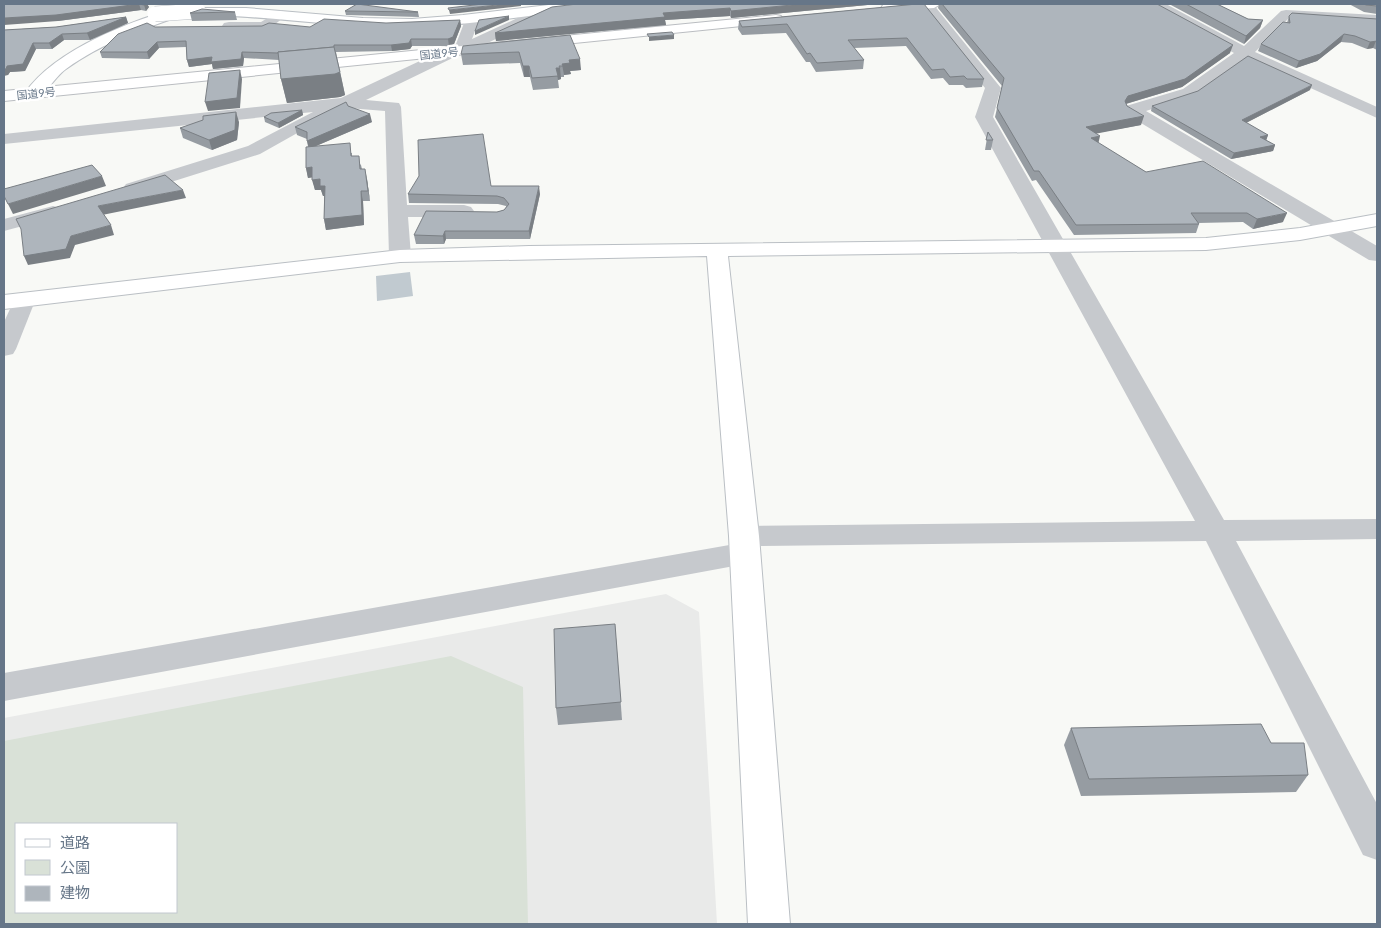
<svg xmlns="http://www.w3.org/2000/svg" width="1381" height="928" font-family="Lato,'Noto Sans JP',sans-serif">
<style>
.built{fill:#e9eae9;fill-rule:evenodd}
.green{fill:#d9e1d7;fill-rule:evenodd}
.water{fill:#c1cad0}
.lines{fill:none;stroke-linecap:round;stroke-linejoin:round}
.secondary-casing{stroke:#babfc4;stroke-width:2}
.highway-casing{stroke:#babdc1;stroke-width:2}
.street{fill:#c6c9cd;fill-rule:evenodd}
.secondary{fill:#fff;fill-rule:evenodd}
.highway{fill:#fff;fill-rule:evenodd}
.secondary-bridge-casing{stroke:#babfc4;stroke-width:16;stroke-linecap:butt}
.secondary-bridge{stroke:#fff;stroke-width:15}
.wall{fill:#969ca2}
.shaded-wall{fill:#7a7f84}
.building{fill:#aeb5bc;stroke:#7a7f84}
.labels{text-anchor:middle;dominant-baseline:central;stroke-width:5;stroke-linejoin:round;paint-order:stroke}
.far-street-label{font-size:11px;fill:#667688;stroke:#fff}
</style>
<rect width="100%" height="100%" fill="#f8f9f6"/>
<path class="built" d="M 666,594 L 699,612 L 717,924 L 4,924 L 4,718 ZM 16,824 L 176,824 L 176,912 L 16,912 Z"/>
<path class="green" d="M 451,656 L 523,687 L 528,924 L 4,924 L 4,741 ZM 16,824 L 176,824 L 176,912 L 16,912 Z"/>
<polygon class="water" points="410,272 413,296 377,301 376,276"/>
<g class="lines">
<g class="secondary-casing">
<g id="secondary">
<path d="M 557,4 L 594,4 L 587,8 C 521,17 454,28 387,27 C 324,26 261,15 198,15 L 192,12 C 148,27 103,42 66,69 C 53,78 44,101 27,96 L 25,93 C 56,48 137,18 188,5 L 194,8 L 246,8 L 363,18 L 412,19 L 463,15 Z"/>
<polygon points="1377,214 1377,226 1300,240 1206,250 728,256 759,536 790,924 748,924 729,536 707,256 400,262 4,309 4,295 400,250 529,246 1206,238 1300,228"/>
</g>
</g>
<g class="highway-casing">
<g id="highway">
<polygon points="889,4 941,4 934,8 883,11 881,8 883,5"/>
<polygon points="776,15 781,16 783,19 781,22 4,101 4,91"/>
</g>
</g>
<g class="street">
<polygon points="919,4 933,4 1001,88 993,117 1224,520 1377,519 1377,539 1236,541 1377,804 1377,860 1363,855 1206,541 756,546 760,553 756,561 745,564 4,701 4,673 735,544 729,536 734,529 744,526 1195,521 975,117 985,88"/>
<polygon points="1149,4 1166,4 1244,46 1281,11 1286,10 1377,15 1377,23 1289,18 1255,52 1377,107 1377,118 1246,59 1195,95 1146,111 1377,246 1377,261 1369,260 1126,114 1124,110 1126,106 1183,89 1234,53 1151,7"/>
<polygon points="281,10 288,14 269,29 229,30 224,29 222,26 224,23 229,22 261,22"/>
<polygon points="473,14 478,15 480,18 472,39 524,15 534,15 536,18 534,21 477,48 467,51 366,100 399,103 401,107 407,205 464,205 471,207 474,211 471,215 464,217 408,217 411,256 408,261 400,262 392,261 389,256 385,111 348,108 308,127 260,154 133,194 126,192 123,188 126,184 248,146 313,112 4,144 4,134 341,98 456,44 466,18 468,15"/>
<polygon points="53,206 60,208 63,212 60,216 4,231 4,219"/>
<polygon points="24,294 32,296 35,301 16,349 13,354 4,356 4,322 16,296"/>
</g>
<use href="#secondary" class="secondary"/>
<use href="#highway" class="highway"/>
<g class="secondary-bridge-casing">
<polyline id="secondary-bridge" points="155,14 198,11"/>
</g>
<use href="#secondary-bridge" class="secondary-bridge"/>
</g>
<g class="wall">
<polygon points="4,4 147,4 149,7 146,11 141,10 58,21"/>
<polygon points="878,4 731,18 730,16 665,20 666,25 496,41 495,33 552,7"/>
<polygon points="917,4 984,79 982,87 966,88 963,85 949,85 943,78 931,79 906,46 854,48 864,60 863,69 816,72 810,62 806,62 786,33 742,35 738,29 739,21"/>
<polygon points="939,4 1157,4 1230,53 1182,87 1126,104 1141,125 1096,133 1098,143 1146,172 1283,222 1253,229 1243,222 1198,223 1199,224 1196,233 1074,235 1036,180 1032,181 995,117 1002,86 938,8"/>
<polygon points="1169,4 1217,4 1248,19 1263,20 1260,28 1244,44"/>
<polygon points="1349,4 1377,4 1377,14 1364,12"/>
<polygon points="345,11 418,12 419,17 346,15"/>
<polygon points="235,12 237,20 192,21 190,13"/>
<polygon points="1289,16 1377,19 1377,50 1373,48 1367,49 1352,43 1341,42 1317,61 1296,68 1258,51 1261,44 1287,23"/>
<polygon points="126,17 128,23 90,40 64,40 52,49 36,49 25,71 10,72 8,75 4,30 56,27"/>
<polygon points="460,20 461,26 454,44 449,46 412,46 410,49 392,51 336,52 345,95 340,97 287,103 281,79 279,60 244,58 243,66 213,69 212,64 189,67 187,60 186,47 159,48 149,59 102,58 100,52 155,27 310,27"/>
<polygon points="570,35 581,70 570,71 571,74 564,75 564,77 561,77 561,79 558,80 559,88 533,90 530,77 524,77 520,63 463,65 461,54"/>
<polygon points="1310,90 1246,123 1268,135 1266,140 1275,145 1273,151 1231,159 1151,111 1152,106"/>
<polygon points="348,106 372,122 316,146 352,153 352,156 361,165 362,169 367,179 370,201 363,201 364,225 326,230 324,219 324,196 323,196 321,190 315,190 312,177 308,178 306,168 308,147 307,139 297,135 295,127"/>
<polygon points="302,110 303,115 279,128 265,122 264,117"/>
<polygon points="239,122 237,140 212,150 183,138 180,128"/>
<polygon points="988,132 993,140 991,150 985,150"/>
<polygon points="491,186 540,194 530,239 446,239 444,244 416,244 414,235 504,210 506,207 506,206 498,204 409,203 408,194"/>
<polygon points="615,624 622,720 558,725 556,708"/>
<polygon points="1071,728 1271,743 1308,775 1296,792 1081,796 1064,745"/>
</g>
<g class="shaded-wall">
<polygon points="139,4 141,10 58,21 4,25 4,18"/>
<polygon points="145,4 147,4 149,7 146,11 144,5"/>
<polygon points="507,4 521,4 521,6 450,14 449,10"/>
<polygon points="802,4 878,4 731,18 731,11"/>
<polygon points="730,8 730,16 665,20 666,25 496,41 495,33 663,13"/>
<polygon points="509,16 509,20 475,35 475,31"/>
<polygon points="126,17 128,23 90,40 87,33"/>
<polygon points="460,20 461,26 454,44 449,46 448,39"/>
<polygon points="1263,20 1260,28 1244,44 1246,36"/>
<polygon points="62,34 64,40 52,49 49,43"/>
<polygon points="1344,34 1341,42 1317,61 1296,68 1299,61"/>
<polygon points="674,35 674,39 649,41 649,37"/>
<polygon points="411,39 412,46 410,49 392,51 391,45"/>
<polygon points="1376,41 1373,48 1367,49 1370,42"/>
<polygon points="157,42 159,48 149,59 147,52"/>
<polygon points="33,43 36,49 25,71 10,72 8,75 4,76 4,69"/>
<polygon points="1233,45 1230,53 1182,87 1125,104 1125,101 1128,96"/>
<polygon points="242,52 244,58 243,66 213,69 212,64 189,67 187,60"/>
<polygon points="580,59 581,70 570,71 571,74 564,75 562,64 569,60"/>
<polygon points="523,66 529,66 530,77 524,77"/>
<polygon points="556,68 560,68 561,79 558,80"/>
<polygon points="240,70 242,79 240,108 208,111 205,102"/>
<polygon points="340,72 345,95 340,97 287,103 281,79"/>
<polygon points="1312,85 1310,90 1240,126 1242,120"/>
<polygon points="302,110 303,115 279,128 278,123"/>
<polygon points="236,112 239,122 237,140 212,150 209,140"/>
<polygon points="370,114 372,122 309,149 307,141"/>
<polygon points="1144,116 1141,125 1084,136 1086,127"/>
<polygon points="1268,135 1266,141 1260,137"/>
<polygon points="1100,136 1098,145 1091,138"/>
<polygon points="1275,145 1273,151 1231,159 1234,153"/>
<polygon points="312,167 315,177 308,178 306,168"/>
<polygon points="365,169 367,179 370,201 368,191"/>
<polygon points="102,176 106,186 13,214 8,204"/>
<polygon points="320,179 325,186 327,196 323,196 321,190 315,190 312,180"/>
<polygon points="539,186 540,194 530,239 529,231"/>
<polygon points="183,190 186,198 102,215 98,206"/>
<polygon points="361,191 363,201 364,225 326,230 324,219"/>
<polygon points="1287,213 1283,222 1253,229 1257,219"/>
<polygon points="111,225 114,235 75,245 70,258 28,265 24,256 71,236"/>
<polygon points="445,231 446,239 444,244 443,236"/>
</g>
<g class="building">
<polygon points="4,4 145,4 144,5 139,4 56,15 4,18"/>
<polygon points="357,4 418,12 345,11"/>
<polygon points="483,4 507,4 449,10 448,8"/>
<polygon points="577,4 802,4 731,11 730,8 663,13 665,17 495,33 552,7"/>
<polygon points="917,4 924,4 984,79 967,79 964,76 950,77 944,69 932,70 907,38 848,40 864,60 817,63 810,53 807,54 787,24 742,27 739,21"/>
<polygon points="942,4 1157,4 1233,45 1185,79 1128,96 1125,101 1127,106 1144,116 1086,127 1100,136 1091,138 1146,172 1203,161 1287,213 1257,219 1247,213 1191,213 1199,224 1076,225 1039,171 1034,171 997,108 1004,78"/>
<polygon points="1186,4 1217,4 1248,19 1263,20 1246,36"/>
<polygon points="1364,4 1377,4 1377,6 1366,5"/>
<polygon points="202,9 235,12 190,13"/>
<polygon points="1292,13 1377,19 1377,41 1370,42 1355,36 1344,34 1320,54 1299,61 1261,44 1283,22 1290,23 1289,16"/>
<polygon points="509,16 475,31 479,20"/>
<polygon points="126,17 87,33 62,34 49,43 33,43 23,64 7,66 6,69 4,69 4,30 56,27"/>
<polygon points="324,19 386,23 460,20 453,37 448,39 411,39 409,43 391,45 334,45 334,47 278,52 278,53 242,52 241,59 211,62 212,57 187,60 186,41 157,42 147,52 100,52 118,34 147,23 155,27 262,26 269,23 310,27"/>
<polygon points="672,32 674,35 649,37 647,34"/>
<polygon points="570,35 580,59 569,60 570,63 562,64 563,66 559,66 560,68 556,68 558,76 532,78 529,66 523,66 519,52 461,54 463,46"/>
<polygon points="334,47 340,72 335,74 281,79 278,52"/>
<polygon points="1248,56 1312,85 1242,120 1268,135 1260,137 1275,145 1234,153 1152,106 1198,91"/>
<polygon points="240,70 237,98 205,102 209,73"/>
<polygon points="346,102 348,106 370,114 307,141 307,132 295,127"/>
<polygon points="302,110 278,123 264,117 271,113"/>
<polygon points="236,112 235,130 209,140 180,128 203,120 203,116"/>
<polygon points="988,132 993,140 986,140"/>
<polygon points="483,134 491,186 539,186 529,231 445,231 443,236 414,235 426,211 497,212 504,210 509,204 504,198 497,196 408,194 419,176 418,140"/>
<polygon points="350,143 351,156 359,156 360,169 365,169 368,191 361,191 362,215 324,219 325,186 320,186 320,179 312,180 312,167 306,168 306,147"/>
<polygon points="92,165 102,176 8,204 4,196 4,189"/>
<polygon points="165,175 183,190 98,206 111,225 71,236 66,249 24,256 21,229 16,219"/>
<polygon points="615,624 621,702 556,708 554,629"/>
<polygon points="1261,724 1271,743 1304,743 1308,775 1089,779 1071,728"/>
</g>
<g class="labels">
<g class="far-street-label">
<text transform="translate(439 53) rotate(-6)">国道9号</text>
<text transform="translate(36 93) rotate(-6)">国道9号</text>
</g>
</g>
<rect width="1381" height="928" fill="none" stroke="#667688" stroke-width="10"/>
<rect x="15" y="823" width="162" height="90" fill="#ffffff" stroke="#c2c8cf"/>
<rect x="25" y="839" width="25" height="8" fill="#ffffff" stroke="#c2c8cf"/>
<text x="60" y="848" font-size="15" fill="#667688">道路</text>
<rect x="25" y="860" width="25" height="15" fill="#d9e1d7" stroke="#c2c8cf"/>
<text x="60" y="873" font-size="15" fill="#667688">公園</text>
<rect x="25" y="886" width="25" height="15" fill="#aeb5bc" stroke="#c2c8cf"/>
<text x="60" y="898" font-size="15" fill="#667688">建物</text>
</svg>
